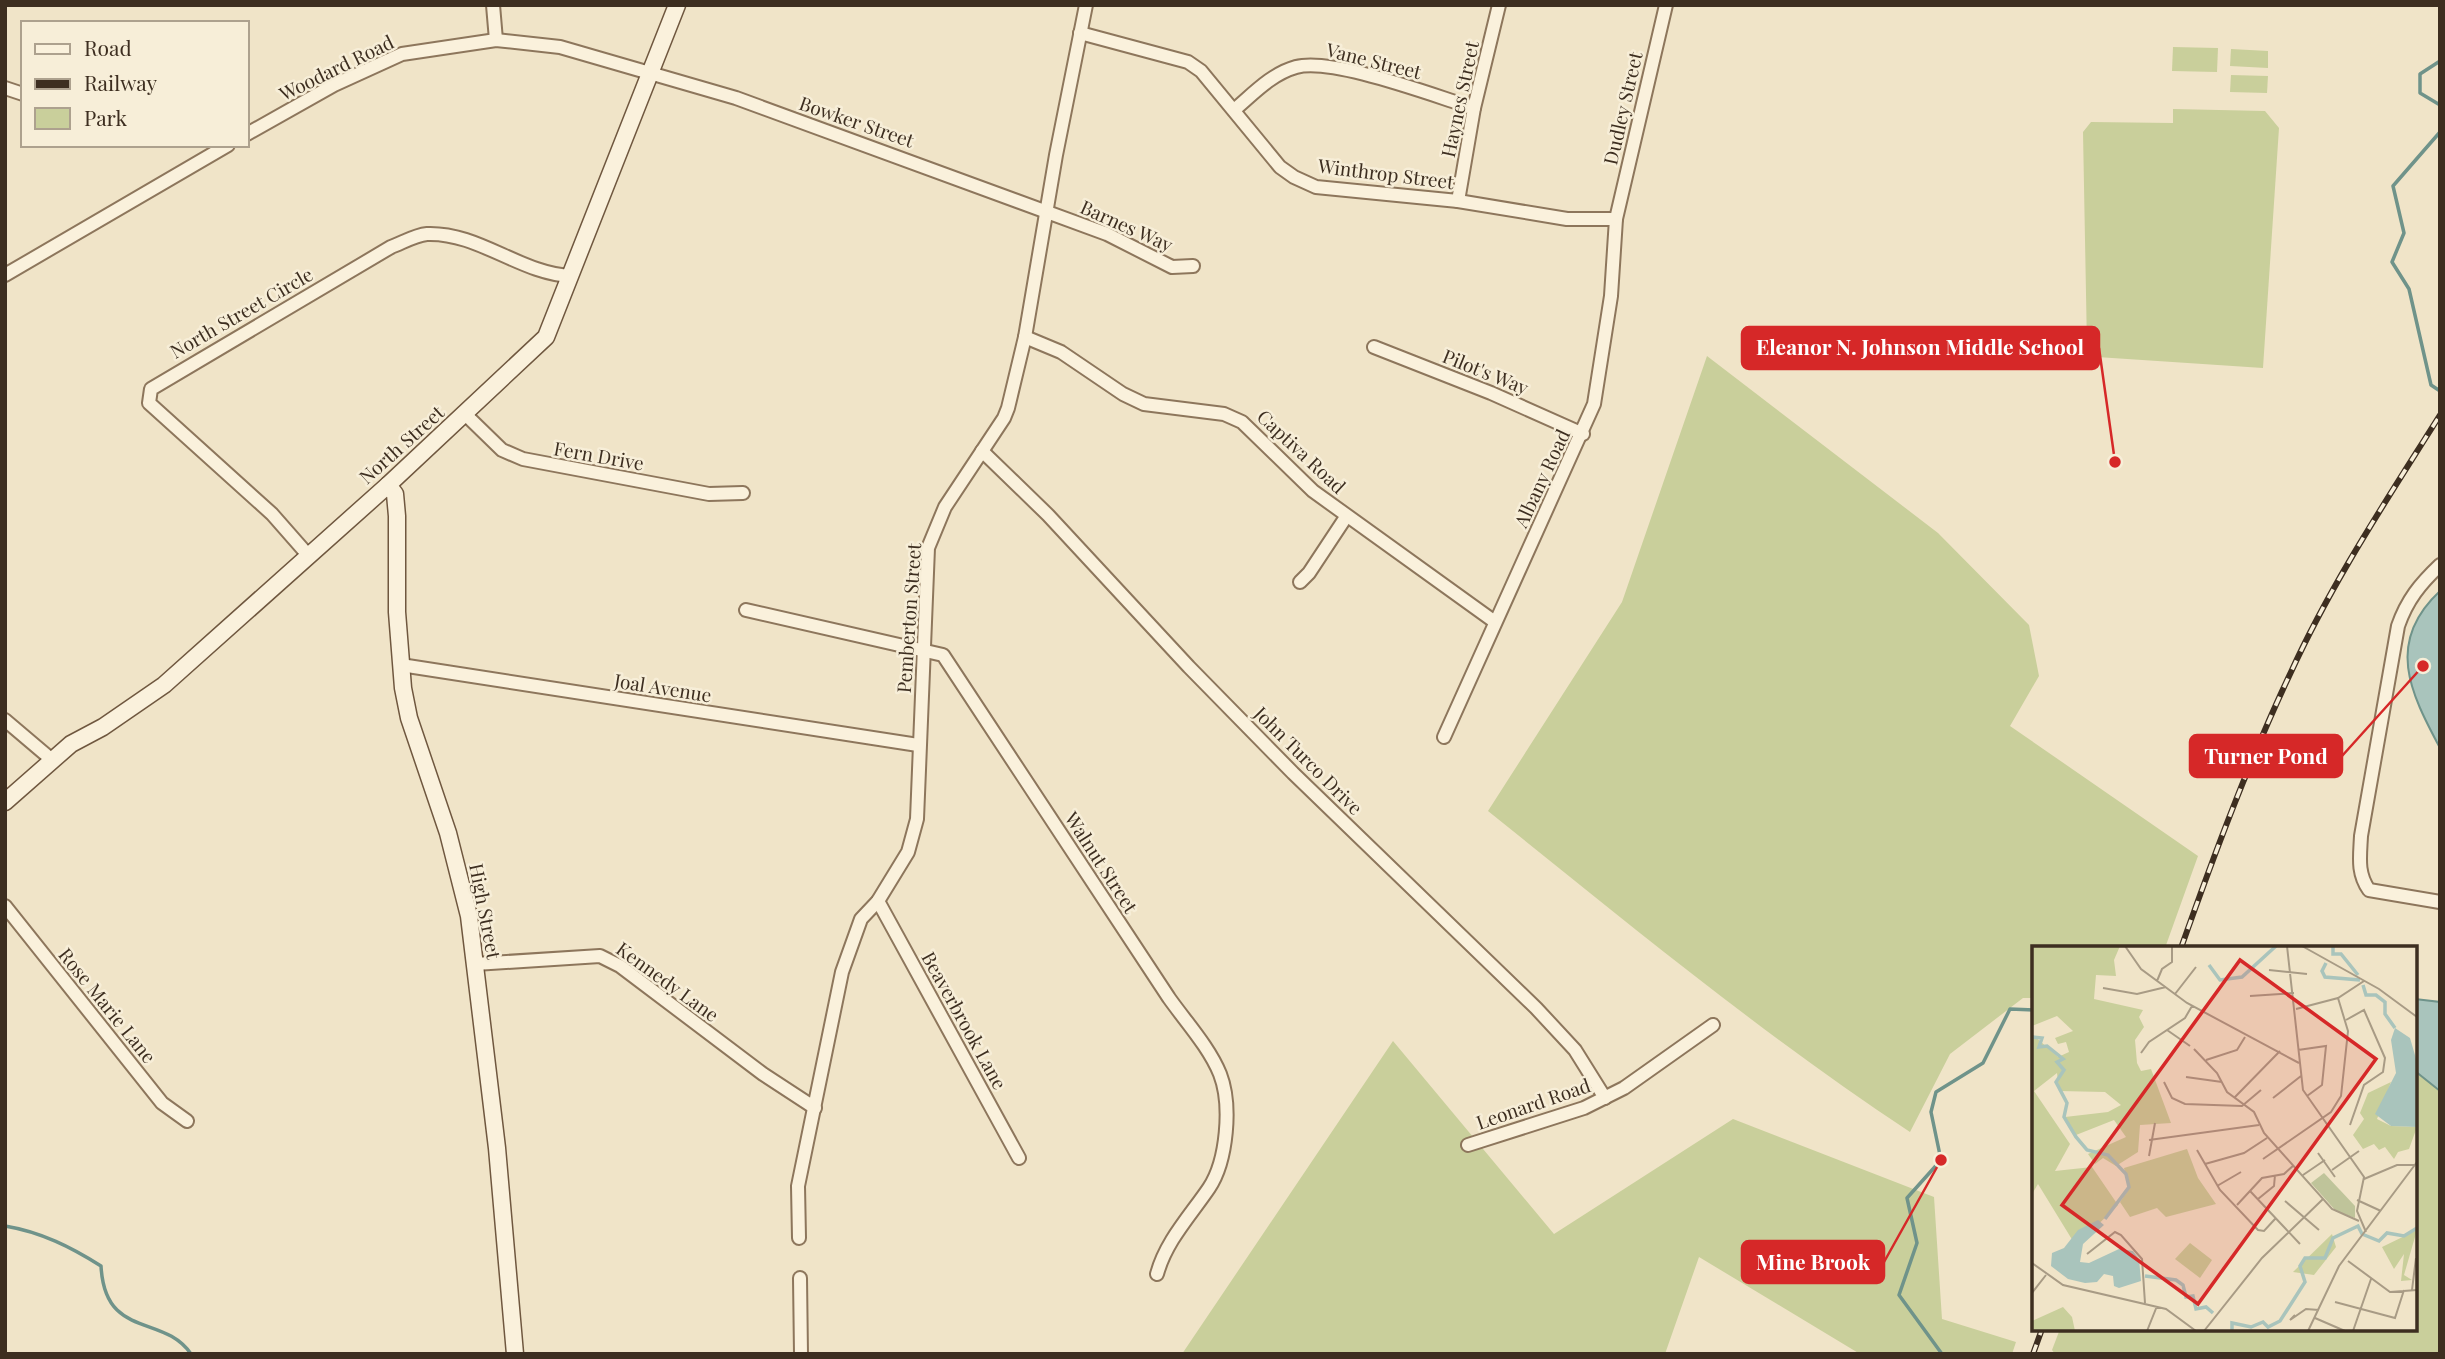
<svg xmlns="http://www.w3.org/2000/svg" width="2445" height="1359" font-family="'Playfair Display',serif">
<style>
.green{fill:#c9cf9b}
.water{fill:#a9c4bc;stroke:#6f938a;stroke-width:2}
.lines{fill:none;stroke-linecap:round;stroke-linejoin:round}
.stream{stroke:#6f938a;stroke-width:3.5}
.street-casing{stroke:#8d765c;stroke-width:16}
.secondary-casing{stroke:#6f573f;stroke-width:19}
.street{stroke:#faf1dc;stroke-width:12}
.secondary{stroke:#faf1dc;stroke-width:16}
.rail-casing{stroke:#3d2e20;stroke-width:6}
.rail{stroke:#f7eed8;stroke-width:3.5;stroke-dasharray:10;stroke-linecap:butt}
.labels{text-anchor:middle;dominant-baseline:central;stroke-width:5;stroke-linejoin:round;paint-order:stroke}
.street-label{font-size:19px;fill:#3d2e20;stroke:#f7eed8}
.inset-river{fill:none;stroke:#a9c4bc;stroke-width:3.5}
.inset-road{fill:none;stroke:#a89b85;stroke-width:2}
.view{fill:#d62828;fill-opacity:0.15;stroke:#d62828;stroke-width:3.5}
.inset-edge{fill:none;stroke:#3d2e20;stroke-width:3.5}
.leader{fill:none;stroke:#d62828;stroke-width:2.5}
.callout-dot{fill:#d62828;stroke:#f7eed8;stroke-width:2.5}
.callout{fill:#d62828;stroke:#d62828;stroke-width:2.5}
.callout-label{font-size:21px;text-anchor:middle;font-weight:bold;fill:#fff}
</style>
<rect width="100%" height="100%" fill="#f0e4c8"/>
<g class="green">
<polygon points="2173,47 2218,48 2217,72 2172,71"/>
<polygon points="2231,49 2268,51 2268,68 2230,66"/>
<polygon points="2231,75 2268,76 2267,93 2230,92"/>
<polygon points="2173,109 2265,111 2279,128 2263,368 2097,357 2087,347 2083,132 2091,122 2173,123"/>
<path d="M 1707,356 L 1938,533 L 2029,625 L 2039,676 L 2010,726 L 2198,856 L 2165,948 L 2034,948 L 2034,998 L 2023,998 L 1950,1054 L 1910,1132 C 1762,1034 1626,922 1488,811 L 1622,602 Z"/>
<polygon points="2415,1036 2440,1041 2440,1354 2055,1354 2052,1350 2060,1329 2415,1329"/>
<polygon points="1393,1041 1554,1234 1733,1119 1934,1197 1942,1319 2016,1342 2012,1354 1860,1354 1699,1257 1665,1354 1182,1354"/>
</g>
<g class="water">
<path d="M 2440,591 L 2440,748 C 2410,692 2385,642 2440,591 Z"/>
<polygon points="2415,999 2440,1002 2440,1091 2415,1071"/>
</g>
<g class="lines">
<g class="stream">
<polyline points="2440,61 2420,74 2420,93 2440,105"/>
<polyline points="2440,132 2393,186 2404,233 2392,262 2409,289 2431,385 2440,391"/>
<path d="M 5,1226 C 41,1232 71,1247 101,1266 C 105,1340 163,1313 191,1354"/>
<polyline points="1942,1354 1899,1295 1917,1243 1907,1198 1941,1160 1931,1112 1936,1092 1983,1063 2010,1009 2034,1010"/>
</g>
<g class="street-casing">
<g id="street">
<polyline points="493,5 496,40"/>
<polyline points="1080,33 1188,62 1201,71 1280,167 1294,177 1316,187 1458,201 1567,219 1616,219"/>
<polyline points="5,88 23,94"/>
<path d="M 1234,110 C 1253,94 1271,74 1296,67 C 1333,57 1434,96 1474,108"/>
<polyline points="247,134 334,85 402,54 496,40 560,47 736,98 1107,234 1172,267 1193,266"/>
<polyline points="1458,201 1474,108 1499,5"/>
<polyline points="5,275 228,145"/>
<polyline points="1025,337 1061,352 1123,394 1144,404 1224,414 1242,422 1313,491 1495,622"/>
<polyline points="1374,347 1491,393 1583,434"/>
<polyline points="465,414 502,450 523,459 709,494 743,493"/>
<polyline points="982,451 1048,515 1189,667 1293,773 1536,1008 1575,1050 1605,1098"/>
<path d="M 308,555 L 272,514 L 149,403 L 151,389 L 391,247 C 402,243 415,235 427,234 C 478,232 521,274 571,276"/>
<path d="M 2440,565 C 2420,584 2407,600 2398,626 L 2361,836 C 2360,857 2357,873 2369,890 L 2440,902"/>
<polyline points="1300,582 1309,573 1346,517"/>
<path d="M 746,610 L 943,655 L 1169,998 C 1186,1022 1209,1047 1220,1074 C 1232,1105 1227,1161 1209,1188 C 1190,1216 1166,1241 1157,1274"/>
<polyline points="401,665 918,745"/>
<polyline points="5,720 51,759"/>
<polyline points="1444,737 1594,404 1611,296 1616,219 1666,5"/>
<polyline points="878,901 1019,1158"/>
<polyline points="5,906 162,1103 187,1121"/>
<polyline points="475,964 600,956 620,966 763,1074 815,1108"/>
<polyline points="1468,1145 1584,1108 1624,1088 1713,1025"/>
<polyline points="799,1238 798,1186 842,972 861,919 878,901 908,852 917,819 928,548 945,507 1004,418 1008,408 1025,337 1056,155 1086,5"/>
<polyline points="800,1278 801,1354"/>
</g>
</g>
<g class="secondary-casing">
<g id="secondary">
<polyline points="388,485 395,494 397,516 397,612 403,688 409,718 448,833 469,916 497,1148 515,1354"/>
<polyline points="5,802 71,744 103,727 164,685 388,485 546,337 677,5"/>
</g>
</g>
<use href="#street" class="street"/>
<use href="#secondary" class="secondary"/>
<g class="rail-casing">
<g id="rail">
<path d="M 2181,948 C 2214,855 2249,761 2291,672 C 2332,582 2388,498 2440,415"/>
<polyline points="2033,1354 2042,1329"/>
</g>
</g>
<use href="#rail" class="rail"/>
</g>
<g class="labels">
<g class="street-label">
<text transform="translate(1374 60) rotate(14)">Vane Street</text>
<text transform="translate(336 67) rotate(-26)">Woodard Road</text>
<text transform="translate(1459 99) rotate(-78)">Haynes Street</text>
<text transform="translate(1622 108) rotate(-77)">Dudley Street</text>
<text transform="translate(857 121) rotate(19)">Bowker Street</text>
<text transform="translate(1386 173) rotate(7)">Winthrop Street</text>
<text transform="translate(1127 225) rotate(24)">Barnes Way</text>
<text transform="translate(241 312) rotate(-30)">North Street Circle</text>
<text transform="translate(1486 371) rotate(22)">Pilot's Way</text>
<text transform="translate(401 444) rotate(-42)">North Street</text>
<text transform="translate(1302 451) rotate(43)">Captiva Road</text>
<text transform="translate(599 455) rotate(10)">Fern Drive</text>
<text transform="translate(1541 478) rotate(-65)">Albany Road</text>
<text transform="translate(908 618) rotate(-86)">Pemberton Street</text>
<text transform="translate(663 687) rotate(9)">Joal Avenue</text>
<text transform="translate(1309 760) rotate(45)">John Turco Drive</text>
<text transform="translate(1102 862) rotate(57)">Walnut Street</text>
<text transform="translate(486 911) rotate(79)">High Street</text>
<text transform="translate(668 981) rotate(36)">Kennedy Lane</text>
<text transform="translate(108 1005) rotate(51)">Rose Marie Lane</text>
<text transform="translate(965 1020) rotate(61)">Beaverbrook Lane</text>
<text transform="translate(1533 1103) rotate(-19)">Leonard Road</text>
</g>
</g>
<g transform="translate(2032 946)">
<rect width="385" height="385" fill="#f0e4c8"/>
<path d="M 0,0 L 88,0 L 82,14 L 84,30 L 64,29 L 62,53 L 111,64 L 107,71 L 112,81 L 103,94 L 105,117 L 109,125 L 119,123 L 139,177 L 108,179 L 106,206 L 84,220 L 71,212 L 63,218 L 56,208 L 94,191 L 82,174 L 44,189 L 33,171 L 76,166 L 89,159 L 73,146 L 27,145 L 25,127 L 2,145 L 38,198 L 23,225 L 60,221 L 86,259 L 44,300 L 6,238 L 0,248 L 0,88 L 26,111 L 37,106 L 34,96 L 26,98 L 23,92 L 41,85 L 25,70 L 0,80 ZM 359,136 L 345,173 L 359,180 L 385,181 L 377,203 L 366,206 L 362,213 L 353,201 L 347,204 L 342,198 L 331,203 L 321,189 L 332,173 L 328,167 L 336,147 ZM 155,203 L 166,232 L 184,258 L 134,271 L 125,262 L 98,271 L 88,256 L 97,243 L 92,222 ZM 385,284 L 372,329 L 380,334 L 369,335 L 372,308 L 362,323 L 350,301 ZM 300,288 L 304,301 L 282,329 L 261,326 ZM 158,297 L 180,314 L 168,332 L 143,313 ZM 31,361 L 40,371 L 43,385 L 0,385 L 0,375 Z" fill="#c9cf9b"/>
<path d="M 292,227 L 323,260 L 323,272 L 304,265 L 279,237 Z" fill="#bfc49a"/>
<path d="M 363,82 L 378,92 L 385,116 L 385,181 L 359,180 L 343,168 L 364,127 L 359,94 ZM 66,274 L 72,279 L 51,298 L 48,316 L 57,317 L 87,303 L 101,305 L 107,313 L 109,335 L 87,342 L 82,340 L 81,330 L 72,328 L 65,336 L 53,337 L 36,333 L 19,320 L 20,307 L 32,302 L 46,284 Z" fill="#a9c4bc"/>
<path class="inset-river" d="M 301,0 L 301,8 L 309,8 L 326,29M 294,17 L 290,25 L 293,31 L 328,34M 177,19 L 188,34 L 210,31 L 244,0M 331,39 L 334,49 L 344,49 L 353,56 L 353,68 L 363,82M 0,91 L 10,92 L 7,101 L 15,100 L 31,113 L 25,116 L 32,124 L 24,136 L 35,157 L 32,171 L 44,191 L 55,204 L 76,209 L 94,228 L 97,241 L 73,273M 113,330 L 144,334 L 151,339 L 154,351 L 161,350 L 164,363 L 174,361 L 181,367M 200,385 L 200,377 L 219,381 L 231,376 L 236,381 L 248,375 L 273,336 L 268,320 L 273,312 L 293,312 L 301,292 L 326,280 L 330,288 L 347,295 L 355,287 L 372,290 L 385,282"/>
<path class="inset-road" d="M 93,0 L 109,23 L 155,57 L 267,117M 255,0 L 271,144 L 332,231 L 325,265 L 334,286M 270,0 L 347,43 L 385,71M 237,24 L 275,28M 125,35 L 130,23 L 140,16 L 140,0M 71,42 L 105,48 L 134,41M 143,48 L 164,21M 218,50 L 262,47M 264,63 L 306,52 L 332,35M 314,74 L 332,64 L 353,112 L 351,126 L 332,139 L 318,179M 135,84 L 158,100M 162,103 L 185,127 L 195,146 L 222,166 L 232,187 L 300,263 L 327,275M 266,104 L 294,100 L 290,139 L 275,150M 109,107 L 117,96 L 153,72 L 160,60M 174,114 L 205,104 L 213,91M 154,131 L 190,136M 132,136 L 140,152 L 153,158 L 210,160 L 229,144M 203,151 L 248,105M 241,152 L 269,130M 117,194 L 227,179M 165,204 L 188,244 L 226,284 L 232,285 L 243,273M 286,207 L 303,231M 117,210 L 123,177M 231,213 L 299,166 L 309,150 L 316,85 L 306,52M 173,218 L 212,207 L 235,192M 300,224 L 327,205M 271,229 L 293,214M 332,233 L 365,219 L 383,219M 185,240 L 209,226M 218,245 L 268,298M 226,253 L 242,240 L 243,229M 325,254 L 349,265M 253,255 L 287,284M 205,259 L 230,232 L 252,228 L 262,219M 55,308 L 83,286 L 89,289 L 110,313 L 113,357M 316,315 L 358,346 L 385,344M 0,317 L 31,339 L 134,363 L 164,385M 380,344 L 384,312M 0,347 L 14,329M 303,356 L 363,372 L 372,344M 263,369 L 258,374 L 274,363 L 287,364M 283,372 L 313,385M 115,385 L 125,360M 172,385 L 230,312 L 291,253M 276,385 L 307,320 L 385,216M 321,385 L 339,333"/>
<path class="view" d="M 208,14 L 344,113 L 166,358 L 30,259 Z"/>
<rect width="385" height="385" class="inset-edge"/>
</g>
<path class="leader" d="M2115 462L2099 348M2423 666L2342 756M1941 1160L1884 1262"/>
<g class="callout-dot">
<circle cx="2115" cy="462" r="7"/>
<circle cx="2423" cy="666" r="7"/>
<circle cx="1941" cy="1160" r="7"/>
</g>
<g class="callout">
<rect x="1742" y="327" width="357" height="42" rx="7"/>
<rect x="2190" y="735" width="152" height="42" rx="7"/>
<rect x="1742" y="1241" width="142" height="42" rx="7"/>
</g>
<g class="callout-label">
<text x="1920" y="355">Eleanor N. Johnson Middle School</text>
<text x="2266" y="764">Turner Pond</text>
<text x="1813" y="1270">Mine Brook</text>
</g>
<rect width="2445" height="1359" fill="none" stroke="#3d2e20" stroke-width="14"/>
<rect x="21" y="21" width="228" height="126" fill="#f7eed8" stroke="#ada18e" stroke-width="2"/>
<rect x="35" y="44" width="35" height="10" fill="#faf1dc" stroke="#ada18e" stroke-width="2"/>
<text x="84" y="56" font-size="21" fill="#3d2e20">Road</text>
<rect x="35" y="79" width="35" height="10" fill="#3d2e20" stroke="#ada18e" stroke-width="2"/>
<text x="84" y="91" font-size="21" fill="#3d2e20">Railway</text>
<rect x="35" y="108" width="35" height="21" fill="#c9cf9b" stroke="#ada18e" stroke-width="2"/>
<text x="84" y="126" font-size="21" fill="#3d2e20">Park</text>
</svg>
